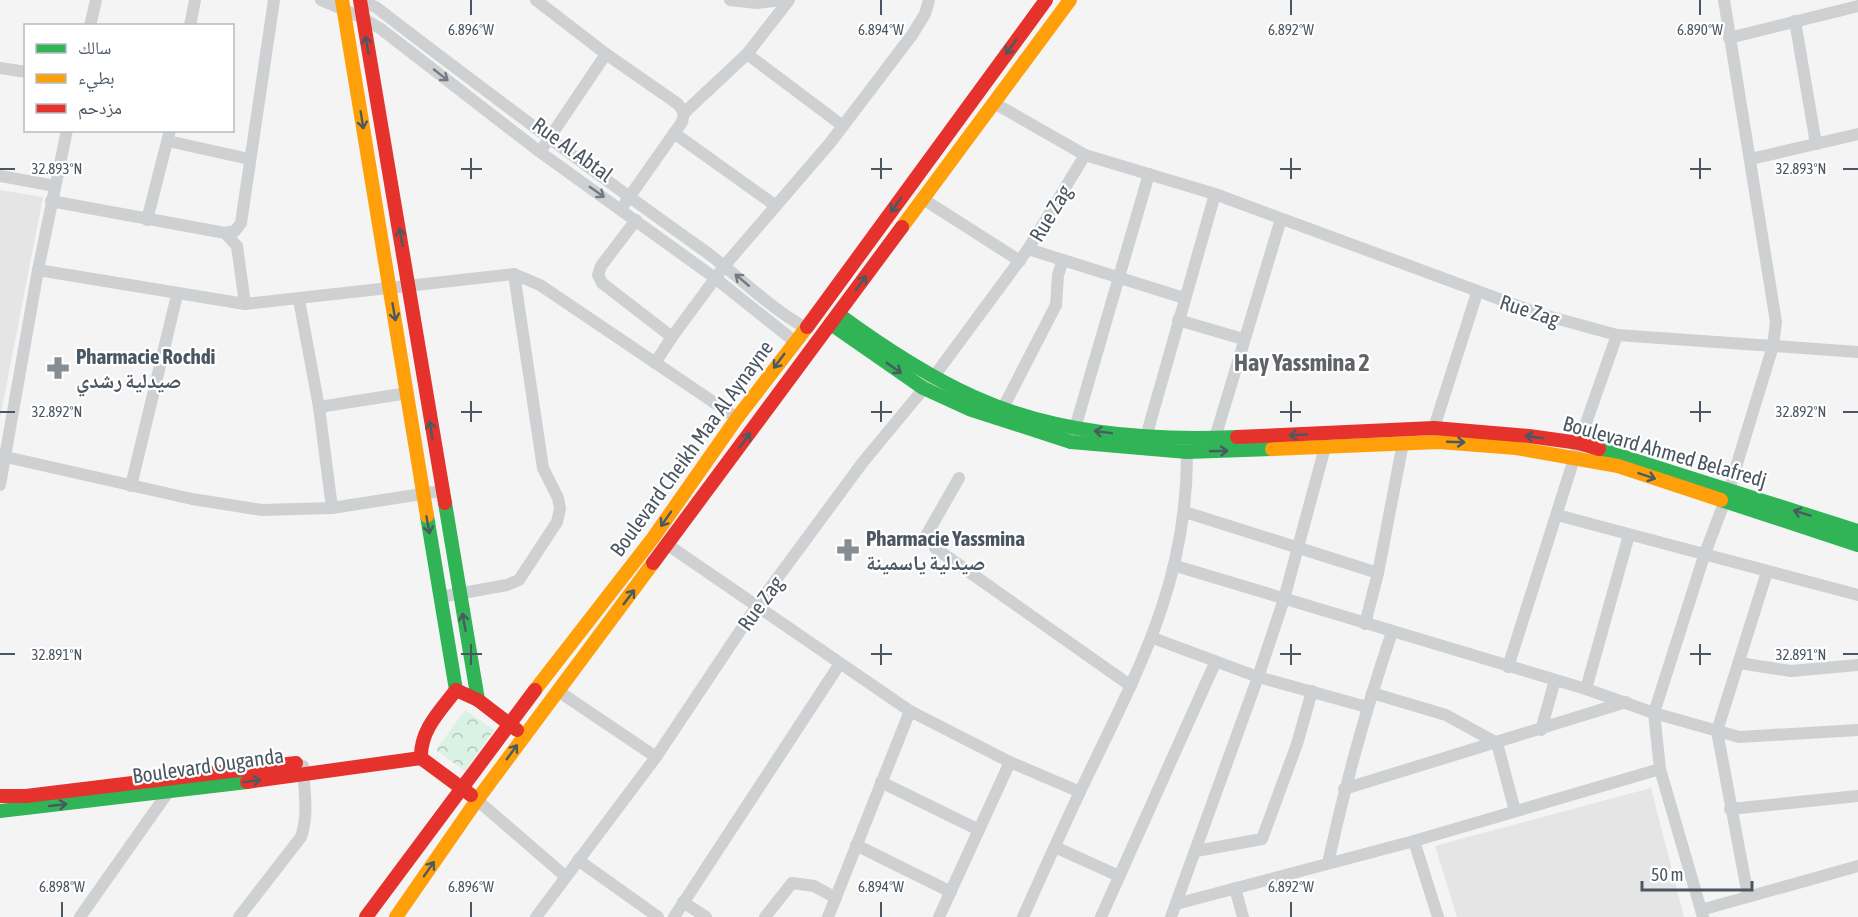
<svg xmlns="http://www.w3.org/2000/svg" width="1858" height="917" font-family="'Asap Condensed','Noto Naskh Arabic',sans-serif">
<style>
.education{fill:#e6e5e6}
.park{fill:url(#park-crowns)}
.lines{fill:none;stroke-linecap:round;stroke-linejoin:round}
.street{stroke:#ced0d2;stroke-width:12}
.fast{stroke:#30b455;stroke-width:14}
.slow{stroke:#ff9f0a;stroke-width:14}
.jam{stroke:#e5322d;stroke-width:14}
.oneway{stroke:#495b60}
.oneway2{stroke:#727b83}
.ticks{fill:none;stroke:#4a5661;stroke-width:2}
.labels{text-anchor:middle;dominant-baseline:central;stroke-width:4.5;stroke-linejoin:round;paint-order:stroke}
.street-label{font-size:21px;fill:#4a5661;stroke:#fff}
.poi-label{font-size:21px;font-weight:bold;fill:#4a5661;stroke:#fff;text-anchor:start}
.quarter-label{font-size:24px;font-weight:bold;fill:#5f6368;stroke:#fff}
.ticks-label{font-size:15px;text-anchor:middle;fill:#4a5661;stroke:#fff;stroke-width:4.5;stroke-linejoin:round;paint-order:stroke}
</style>
<defs>
<pattern id="park-crowns" width="20" height="18" patternUnits="userSpaceOnUse" patternTransform="scale(1.5)"><rect width="20" height="18" fill="#d9f2e3"/><path d="M2 6a3 3 0 1 1 6 0M12 15a3 3 0 1 1 6 0" fill="none" stroke="#b2c7bb"/></pattern>
</defs>
<rect width="100%" height="100%" fill="#f4f4f4"/>
<g class="education">
<polygon points="0,190 43,197 0,418"/>
<polygon points="1651,788 1684,917 1457,917 1435,846"/>
</g>
<polygon class="park" points="465,710 494,730 465,771 436,750"/>
<g class="lines">
<g class="street">
<polyline points="321,0 363,18 381,29 540,152 715,278 794,341"/>
<path d="M 362,0 L 377,8 C 484,90 592,171 702,249 C 737,274 768,307 806,328"/>
<polyline points="536,0 606,54 678,104 684,113 682,122 625,203"/>
<polyline points="730,0 757,3 781,0"/>
<polyline points="1795,21 1816,144"/>
<polyline points="90,26 96,0"/>
<polyline points="190,26 195,0"/>
<polyline points="1729,38 1858,6"/>
<polyline points="747,54 843,126"/>
<polyline points="0,68 26,72"/>
<polyline points="994,103 1085,155"/>
<polyline points="684,113 747,54 789,0"/>
<polyline points="674,133 776,206"/>
<polyline points="168,141 249,159"/>
<polyline points="544,146 606,54"/>
<polyline points="1751,159 1858,134"/>
<polyline points="0,176 55,186"/>
<polyline points="923,199 1020,261"/>
<polyline points="51,201 225,233 235,231 241,223 274,0"/>
<polyline points="147,220 170,130"/>
<polyline points="636,220 601,266 598,275 602,283 672,337 725,265 830,143 912,35 925,14 929,0"/>
<polyline points="225,233 237,246 245,304"/>
<polyline points="1028,249 1184,298"/>
<polyline points="38,270 245,304 514,274 540,285 737,418"/>
<polyline points="299,300 319,407 332,508"/>
<polyline points="1178,320 1243,339"/>
<polyline points="655,363 672,337"/>
<polyline points="319,407 408,393"/>
<polyline points="1003,408 1056,305 1058,275 1063,260"/>
<polyline points="1432,434 1477,293"/>
<polyline points="1073,435 1149,174"/>
<polyline points="1146,437 1215,194"/>
<polyline points="1215,438 1281,219"/>
<polyline points="6,457 192,499 262,510 332,508 441,491"/>
<polyline points="0,485 38,270 67,130"/>
<polyline points="131,486 177,295"/>
<polyline points="1185,512 1378,573 1403,443"/>
<polyline points="1557,515 1858,595"/>
<polyline points="923,541 959,478"/>
<polyline points="668,545 910,711 1010,762 1080,792"/>
<polyline points="935,548 1131,686"/>
<polyline points="1176,566 1586,689 1654,713 1739,737 1858,730"/>
<polyline points="440,597 507,585 519,580 557,522 560,509 558,498 543,468 514,274"/>
<polyline points="1365,624 1378,573"/>
<polyline points="1153,638 1258,677 1367,707"/>
<polyline points="1739,663 1791,671 1858,665"/>
<polyline points="1508,667 1579,443 1617,335"/>
<polyline points="1586,689 1629,535"/>
<polyline points="558,691 656,757"/>
<polyline points="1372,693 1446,715 1497,743 1515,811"/>
<polyline points="1541,730 1555,680"/>
<polyline points="881,782 979,830"/>
<polyline points="1344,789 1626,702"/>
<polyline points="477,800 565,876"/>
<polyline points="1730,809 1858,796"/>
<polyline points="1414,841 1438,917"/>
<polyline points="856,845 951,892"/>
<polyline points="1055,847 1119,876"/>
<polyline points="1196,851 1262,839 1297,744 1312,691"/>
<polyline points="578,860 658,917"/>
<path d="M 1328,863 C 1345,785 1366,709 1392,632"/>
<polyline points="1235,888 1243,917"/>
<polyline points="1748,896 1717,731 1767,572"/>
<polyline points="683,902 706,917"/>
<polyline points="1176,904 1414,841 1660,769"/>
<polyline points="1701,910 1858,866"/>
<polyline points="80,917 171,788"/>
<path d="M 239,917 L 301,837 C 309,814 304,791 303,766"/>
<polyline points="536,917 656,757 756,607 863,462 935,375 1028,249 1085,155 1215,194 1540,314 1617,335 1858,352"/>
<polyline points="674,917 839,665"/>
<polyline points="765,917 792,883 814,886 836,898"/>
<polyline points="828,917 910,711"/>
<polyline points="939,917 1010,762"/>
<path d="M 1023,917 C 1044,870 1065,823 1087,777 C 1142,663 1189,576 1187,446"/>
<polyline points="1101,917 1215,663"/>
<polyline points="1171,917 1258,677 1284,599 1327,440"/>
<polyline points="1703,917 1660,769 1654,713 1704,556 1729,490 1773,346 1776,322 1724,0"/>
</g>
<g class="fast">
<path d="M 838,314 C 879,344 927,376 974,397 C 1055,434 1150,441 1237,437"/>
<polyline points="831,324 923,388 969,409 1071,442 1187,452 1272,449"/>
<polyline points="1599,449 1858,531"/>
<polyline points="1721,500 1858,545"/>
<polyline points="445,503 478,700"/>
<polyline points="427,516 456,690"/>
<polyline points="0,811 247,782"/>
</g>
<g class="slow">
<polyline points="342,0 427,516"/>
<polyline points="902,227 1070,0"/>
<polyline points="1272,449 1439,442 1516,448 1618,466 1721,500"/>
<polyline points="535,690 653,538 737,418 807,327"/>
<polyline points="396,917 477,800 653,563"/>
</g>
<g class="jam">
<polyline points="360,0 445,503"/>
<polyline points="807,327 1046,0"/>
<polyline points="1237,437 1434,428 1529,436 1579,443 1599,449"/>
<polyline points="653,563 902,227"/>
<polyline points="247,782 421,758"/>
<path d="M 471,795 L 421,758 C 420,730 440,711 456,690 L 478,700 L 517,730"/>
<polyline points="0,796 26,796 296,763"/>
<polyline points="366,917 535,690"/>
</g>
</g>
<defs><path id="oneway-shaft" d="M-6 0H5M1.5-3L5.5 0L1.5 3" fill="none" stroke-width="1.6" stroke-linecap="round" stroke-linejoin="round" transform="scale(1.5)"/></defs>
<g class="oneway">
<use href="#oneway-shaft" transform="translate(367 45) rotate(-100)"/>
<use href="#oneway-shaft" transform="translate(1011 47) rotate(126)"/>
<use href="#oneway-shaft" transform="translate(362 120) rotate(81)"/>
<use href="#oneway-shaft" transform="translate(896 205) rotate(126)"/>
<use href="#oneway-shaft" transform="translate(401 237) rotate(-100)"/>
<use href="#oneway-shaft" transform="translate(861 283) rotate(-54)"/>
<use href="#oneway-shaft" transform="translate(394 312) rotate(80)"/>
<use href="#oneway-shaft" transform="translate(779 361) rotate(127)"/>
<use href="#oneway-shaft" transform="translate(894 368) rotate(35)"/>
<use href="#oneway-shaft" transform="translate(431 430) rotate(-99)"/>
<use href="#oneway-shaft" transform="translate(1103 432) rotate(-173)"/>
<use href="#oneway-shaft" transform="translate(1298 435) rotate(177)"/>
<use href="#oneway-shaft" transform="translate(1534 437) rotate(-172)"/>
<use href="#oneway-shaft" transform="translate(745 440) rotate(-54)"/>
<use href="#oneway-shaft" transform="translate(1456 442) rotate(2)"/>
<use href="#oneway-shaft" transform="translate(1219 451) rotate(-2)"/>
<use href="#oneway-shaft" transform="translate(1647 476) rotate(19)"/>
<use href="#oneway-shaft" transform="translate(1802 513) rotate(-163)"/>
<use href="#oneway-shaft" transform="translate(666 519) rotate(125)"/>
<use href="#oneway-shaft" transform="translate(428 525) rotate(80)"/>
<use href="#oneway-shaft" transform="translate(629 597) rotate(-53)"/>
<use href="#oneway-shaft" transform="translate(464 622) rotate(-100)"/>
<use href="#oneway-shaft" transform="translate(512 752) rotate(-54)"/>
<use href="#oneway-shaft" transform="translate(252 781) rotate(-9)"/>
<use href="#oneway-shaft" transform="translate(58 805) rotate(-6)"/>
<use href="#oneway-shaft" transform="translate(429 869) rotate(-55)"/>
</g>
<g class="oneway2">
<use href="#oneway-shaft" transform="translate(441 75) rotate(38)"/>
<use href="#oneway-shaft" transform="translate(597 192) rotate(35)"/>
<use href="#oneway-shaft" transform="translate(742 280) rotate(-140)"/>
</g>
<path class="ticks" d="M 471,0 L 471,15M 881,0 L 881,15M 1291,0 L 1291,15M 1700,0 L 1700,15M 471,158 L 471,179M 881,158 L 881,179M 1291,158 L 1291,179M 1700,158 L 1700,179M 0,169 L 15,169M 461,169 L 482,169M 871,169 L 892,169M 1280,169 L 1301,169M 1690,169 L 1711,169M 1843,169 L 1858,169M 471,401 L 471,422M 881,401 L 881,422M 1291,401 L 1291,422M 1700,401 L 1700,422M 0,412 L 15,412M 461,412 L 482,412M 871,412 L 892,412M 1280,412 L 1301,412M 1690,412 L 1711,412M 1843,412 L 1858,412M 471,644 L 471,665M 881,644 L 881,665M 1291,644 L 1291,665M 1700,644 L 1700,665M 0,654 L 15,654M 461,654 L 482,654M 871,654 L 892,654M 1280,654 L 1301,654M 1690,654 L 1711,654M 1843,654 L 1858,654M 62,902 L 62,917M 471,902 L 471,917M 881,902 L 881,917M 1291,902 L 1291,917"/>
<defs>
<g id="pharmacy-bare" transform="scale(1.8)"><path d="M-2-6h4v4h4v4h-4v4h-4v-4h-4v-4h4Z" fill="#868d94" stroke="#fff" stroke-width="2.5" paint-order="stroke"/></g>
</defs>
<g fill-rule="evenodd">
<use href="#pharmacy-bare" x="58" y="368"/>
<use href="#pharmacy-bare" x="848" y="550"/>
</g>
<g class="labels">
<g class="street-label">
<text transform="translate(573 149) rotate(36)">Rue Al Abtal</text>
<text transform="translate(1050 213) rotate(-59)">Rue Zag</text>
<text transform="translate(1530 310) rotate(18)">Rue Zag</text>
<text transform="translate(691 448) rotate(-54)">Boulevard Cheikh Maa Al Aynayne</text>
<text transform="translate(1665 451) rotate(16)">Boulevard Ahmed Belafredj</text>
<text transform="translate(760 603) rotate(-54)">Rue Zag</text>
<text transform="translate(208 765) rotate(-8)">Boulevard Ouganda</text>
</g>
<g class="poi-label">
<text x="76" y="356">Pharmacie Rochdi<tspan x="76" dy="24">صيدلية رشدي</tspan></text>
<text x="866" y="538">Pharmacie Yassmina<tspan x="866" dy="24">صيدلية ياسمينة</tspan></text>
</g>
<g class="quarter-label">
<text x="1302" y="362">Hay Yassmina 2</text>
</g>
</g>
<g class="ticks-label">
<text x="471" y="35">6.896°W</text>
<text x="881" y="35">6.894°W</text>
<text x="1291" y="35">6.892°W</text>
<text x="1700" y="35">6.890°W</text>
<text x="57" y="174">32.893°N</text>
<text x="1801" y="174">32.893°N</text>
<text x="57" y="417">32.892°N</text>
<text x="1801" y="417">32.892°N</text>
<text x="57" y="660">32.891°N</text>
<text x="1801" y="660">32.891°N</text>
<text x="62" y="892">6.898°W</text>
<text x="471" y="892">6.896°W</text>
<text x="881" y="892">6.894°W</text>
<text x="1291" y="892">6.892°W</text>
</g>
<rect x="24" y="24" width="210" height="108" fill="#ffffff" stroke="#b7bbc0" stroke-width="1.5"/>
<rect x="36" y="44" width="30" height="9" fill="#30b455" stroke="#b7bbc0" stroke-width="1.5"/>
<text x="78" y="54" font-size="18" fill="#4a5661">سالك</text>
<rect x="36" y="74" width="30" height="9" fill="#ff9f0a" stroke="#b7bbc0" stroke-width="1.5"/>
<text x="78" y="84" font-size="18" fill="#4a5661">بطيء</text>
<rect x="36" y="104" width="30" height="9" fill="#e5322d" stroke="#b7bbc0" stroke-width="1.5"/>
<text x="78" y="114" font-size="18" fill="#4a5661">مزدحم</text>
<path d="M1642 881v9h110v-9" fill="none" stroke="#4a5661" stroke-width="3"/>
<text x="1651" y="881" font-size="18" fill="#4a5661" stroke="#ffffff" stroke-width="4.5" paint-order="stroke">50 m</text>
</svg>
